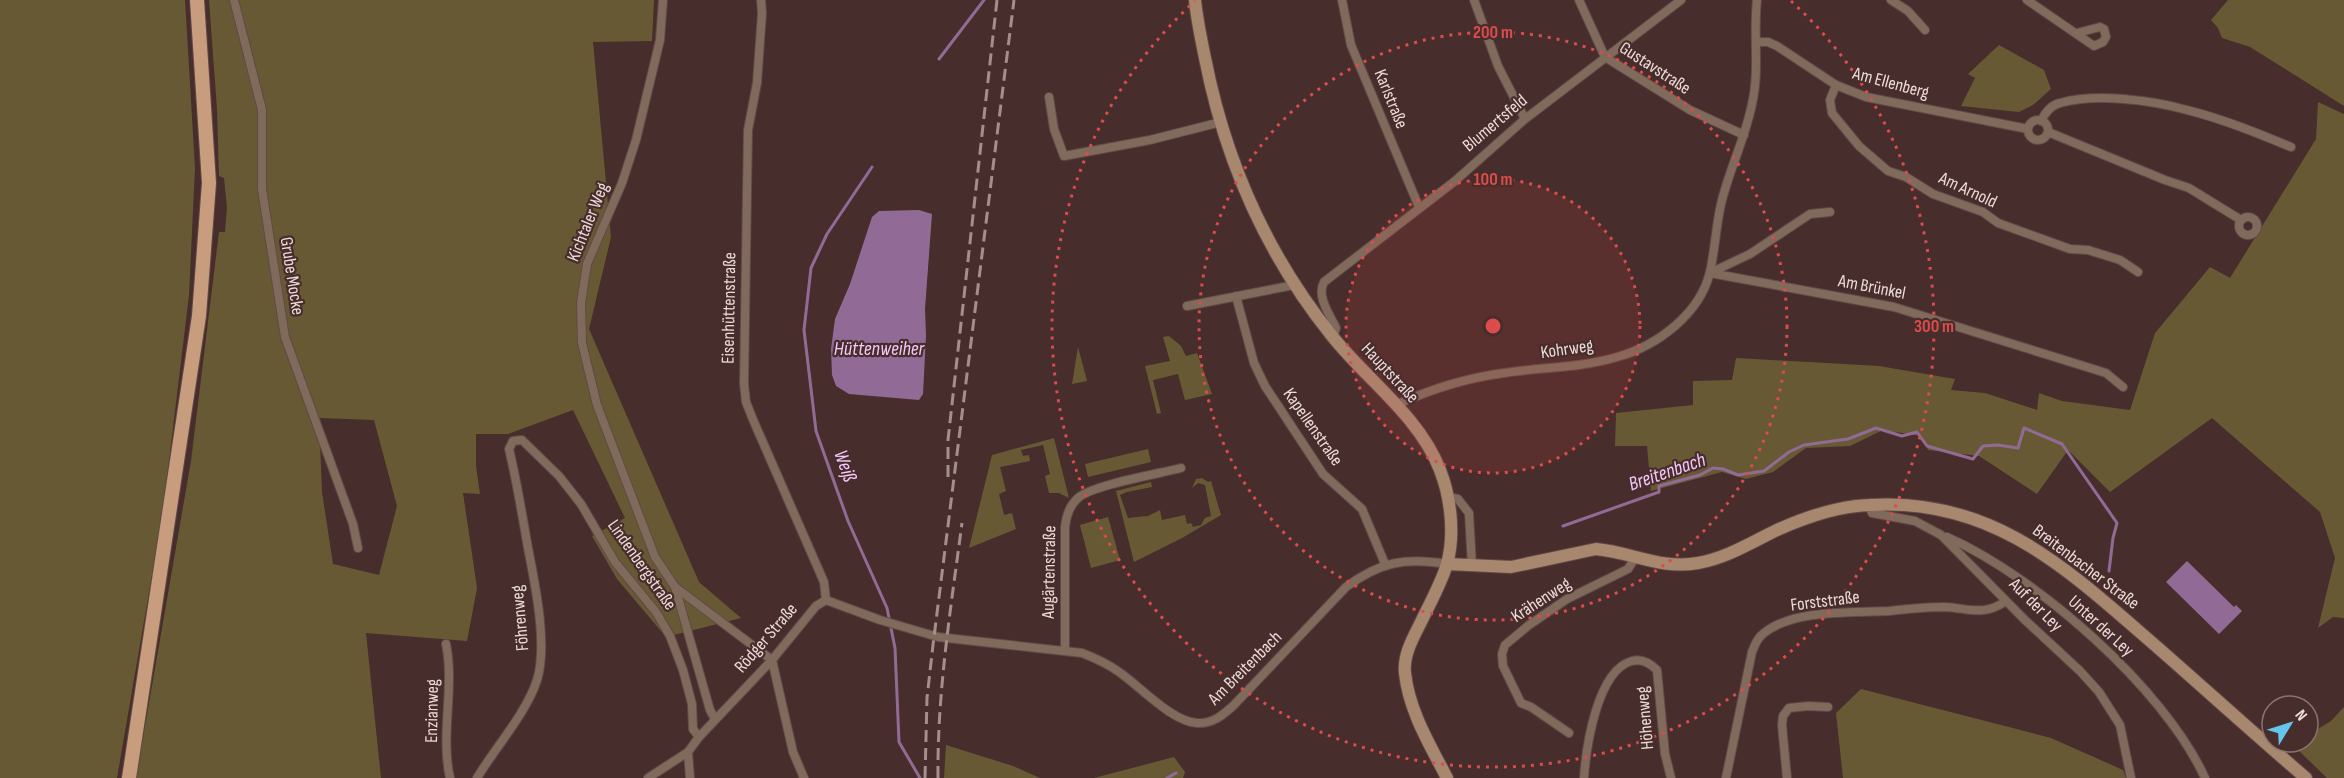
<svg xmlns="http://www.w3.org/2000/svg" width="2344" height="778" font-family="'Sofia Sans Condensed',sans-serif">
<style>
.green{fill:#685935;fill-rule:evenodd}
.water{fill:#916b96}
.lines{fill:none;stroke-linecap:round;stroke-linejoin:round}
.stream{stroke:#916b96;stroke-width:3}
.street-casing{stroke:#624947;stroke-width:10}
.secondary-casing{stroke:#624947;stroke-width:14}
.primary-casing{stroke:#624947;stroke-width:16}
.street{stroke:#7f6a5b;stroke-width:8}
.secondary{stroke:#a8876f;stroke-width:12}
.primary{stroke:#c89d7e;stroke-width:14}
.rail{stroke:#a58f8d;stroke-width:3;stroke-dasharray:12 6;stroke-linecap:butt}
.ring{fill:none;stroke:#db4c4b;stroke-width:3;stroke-dasharray:3 6}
.labels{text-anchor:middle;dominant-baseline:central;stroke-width:4.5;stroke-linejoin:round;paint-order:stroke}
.street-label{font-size:18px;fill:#eddbd9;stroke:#472d2b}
.water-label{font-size:20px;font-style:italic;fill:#f5c7fb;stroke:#472d2b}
.centre{fill:#db4c4b;stroke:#472d2b;stroke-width:3}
.ring-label{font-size:18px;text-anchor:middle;font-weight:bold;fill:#db4c4b;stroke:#472d2b;stroke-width:4.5;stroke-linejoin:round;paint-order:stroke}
</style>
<rect width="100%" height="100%" fill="#472d2b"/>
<g class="green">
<polygon points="0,0 185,0 195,168 189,295 163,511 117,778 0,778"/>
<path d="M 209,0 L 654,0 L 652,41 L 593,42 L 611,237 L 589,329 L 699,582 L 741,618 L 666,637 L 617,579 L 592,536 L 625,518 L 573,410 L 508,434 L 476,434 L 476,466 L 480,494 L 463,493 L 477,588 L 467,641 L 366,633 L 381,778 L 136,778 L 191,461 L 219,232 L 225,232 L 227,207 L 224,178 L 219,176 L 217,109 ZM 319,418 L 374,420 L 397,506 L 379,575 L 333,564 L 322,492 Z"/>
<polygon points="2228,0 2344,0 2344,106 2250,47 2222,38 2218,28 2211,20"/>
<polygon points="1999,45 2044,70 2051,89 2033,105 2019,112 1961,106 1975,78 1968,74"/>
<polygon points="2318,102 2344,114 2344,618 2333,617 2318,628 2335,558 2320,512 2212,418 2110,492 2068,450 2037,494 1979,456 1928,450 1921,436 1883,430 1850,446 1806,448 1773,472 1746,479 1722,472 1651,491 1647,446 1615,446 1616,413 1693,405 1693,381 1732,380 1736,358 1879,366 1955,379 1951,390 1985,393 2037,410 2039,393 2062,401 2130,410 2155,333 2210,267 2230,278 2316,139"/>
<polygon points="1169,336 1181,346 1186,356 1197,353 1212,394 1185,400 1178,374 1153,380 1161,413 1157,414 1145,366 1170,361 1163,337"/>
<polygon points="1078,347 1087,381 1072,384"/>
<polygon points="1054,438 1069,498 1059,493 1049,493 1045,476 1050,474 1043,445 1021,450 1023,456 1029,455 1030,461 1000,467 1006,491 999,494 1004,515 1012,513 1016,529 969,548 992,455"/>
<polygon points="1148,449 1151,462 1088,477 1085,464"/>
<polygon points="1202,478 1208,482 1211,481 1221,515 1182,538 1134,562 1116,491 1151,482 1152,487 1127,492 1120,495 1128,518 1148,516 1160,510 1162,520 1185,515 1187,524 1191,523 1193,527 1201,525 1205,518 1211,516 1205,485 1198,483 1192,488 1196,479"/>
<polygon points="1108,517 1120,560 1091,568 1080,525"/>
<polygon points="1861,689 2051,738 2123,770 2126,778 1843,778 1836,713"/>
<polygon points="2344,707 2344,778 2327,778 2297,749 2297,742 2308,742 2308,735 2331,721"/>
<polygon points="946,745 1013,766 1040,778 944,778"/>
<polygon points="1174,757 1185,772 1183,778 1094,778"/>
</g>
<g class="water">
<polygon points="919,210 932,214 925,309 926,336 923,394 919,400 849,394 836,386 832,375 831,349 835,319 850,284 872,217 879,211"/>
<polygon points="2187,561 2234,607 2236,605 2242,611 2219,634 2166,582"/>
</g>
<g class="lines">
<g class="stream">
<polyline points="939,59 984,0"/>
<polyline points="872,167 827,234 811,268 804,330 816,431 848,521 887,608 895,648 899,742 920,778"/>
<polyline points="1563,526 1659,492 1659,486 1700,475 1713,468 1723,469 1738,475 1764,471 1789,452 1804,445 1848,439 1876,428 1902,436 1917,432 1927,446 1973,459 1983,446 1998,445 2018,448 2024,428 2062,444 2117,523 2113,538 2109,571"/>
<polyline points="1167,778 1176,773"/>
</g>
<g class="street-casing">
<g id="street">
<polyline points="234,0 262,110 262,189 285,337 353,524 358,548"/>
<polyline points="663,0 660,40 636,140 622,183 587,264 581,303 582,343 597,405 655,557 675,587 772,660"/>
<polyline points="761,0 762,13 757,83 748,130 744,384 746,402 754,422 824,582 826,600"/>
<polyline points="1342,0 1351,45 1419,207"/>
<polyline points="1474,0 1498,66 1525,119"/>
<polyline points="1579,0 1605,57 1690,110 1744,135"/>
<polyline points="1891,0 1908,11 1925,30"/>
<polyline points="2027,0 2094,46 2103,42 2106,37 2104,29 2100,27 2077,33"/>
<polyline points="1757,42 1768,42 1777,46 1836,85 1866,97 2028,129"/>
<polyline points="1836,85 1830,100 1832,113 1859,146 1888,171 1906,177 1933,194 1983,212 1998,223 2070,249 2088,250 2120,260 2138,272"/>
<polyline points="1049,97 1054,129 1064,156 1150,140 1221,122"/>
<circle cx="2038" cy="130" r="10"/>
<path d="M 2041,121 C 2045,113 2051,105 2060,103 C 2096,93 2151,100 2187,110 C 2223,119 2257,133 2291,147"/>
<polyline points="2048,132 2165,180 2189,188 2241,220"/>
<circle cx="2248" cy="226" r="9"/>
<polyline points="1710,273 1894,307 2106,373 2123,387"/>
<polyline points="1710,273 1750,254 1810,214 1830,212"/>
<polyline points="1236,296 1254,363 1265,386 1323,474 1362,509 1385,564"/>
<polyline points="1187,306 1294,285"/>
<path d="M 1333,337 L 1336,328 C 1330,315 1316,296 1324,282 L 1455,181 L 1525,119 L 1681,0"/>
<path d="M 1396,405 C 1431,389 1466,378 1504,373 C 1542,367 1581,368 1617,357 C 1657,346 1700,314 1710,272 C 1715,249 1716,226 1721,204 C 1729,170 1745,139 1752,104 C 1760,70 1753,35 1757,0"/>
<polyline points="1448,497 1458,499 1469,513 1472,566"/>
<polyline points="1869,505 1872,513 1915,521 1941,535 2025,620 2080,671 2099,692 2120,725 2131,778"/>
<path d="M 1947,537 C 2037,577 2164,688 2205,778"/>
<polyline points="675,587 710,710 715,719"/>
<path d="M 446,644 C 455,688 440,734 450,778"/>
<path d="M 1065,650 L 1065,528 C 1066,516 1069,506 1078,498 C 1092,485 1158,474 1181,468"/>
<polyline points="772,660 793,752 804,778"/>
<polyline points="1569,733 1531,707 1521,703 1503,666 1502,654 1505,645 1529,625 1567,599 1628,569 1635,558"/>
<path d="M 477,778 C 495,748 527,712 537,680 C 548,645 535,584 528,548 C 522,514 517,482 509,449 L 513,441 L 522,440 L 559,476 L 581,504 L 615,562 L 656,612 L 670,636 L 683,670 L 692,704 L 693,729 L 699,737"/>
<polyline points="648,778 688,752"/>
<path d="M 690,778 L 688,752 L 699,737 L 772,660 L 816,606 L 826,600 L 880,620 L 938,637 L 1082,653 C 1095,658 1108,664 1119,672 C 1141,687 1171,721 1197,723 C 1213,724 1223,715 1234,705 L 1346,587 C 1380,562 1405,557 1447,564"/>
<path d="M 1584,778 C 1586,748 1597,670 1632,661 C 1642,658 1650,663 1657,670 L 1665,754 L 1671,778"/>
<path d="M 1726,778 L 1752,652 C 1755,645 1757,638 1764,633 C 1794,609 1852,613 1889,611 C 1907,609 1926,607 1944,607 C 1969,608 1983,617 2006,601"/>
<polyline points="1787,778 1782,725 1783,716 1789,708 1808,706 1828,707"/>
</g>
</g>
<g class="secondary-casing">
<g id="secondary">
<path d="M 1195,0 C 1197,20 1201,39 1205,58 C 1225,160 1267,255 1332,336 C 1367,380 1419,416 1440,470 C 1451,498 1455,535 1447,564 C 1441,584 1430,603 1421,622 C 1413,638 1403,655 1405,673 C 1409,711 1430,745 1447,778"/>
<path d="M 1447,564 L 1511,567 L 1596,549 C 1631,552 1662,570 1698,563 C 1727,558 1752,542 1777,530 C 1806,517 1838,506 1869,505 C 1990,497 2064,566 2149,640 C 2202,686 2253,733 2306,778"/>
</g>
</g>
<g class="primary-casing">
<polyline id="primary" points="129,778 199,316 209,183 197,0"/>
</g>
<use href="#street" class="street"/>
<use href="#secondary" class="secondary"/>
<use href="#primary" class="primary"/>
<g class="rail">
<polyline points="948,477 948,440 997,0"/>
<polyline points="925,778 927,698 933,645 1014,0"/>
<path d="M 938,778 C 937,693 951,607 962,523"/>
</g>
</g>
<circle cx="1493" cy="326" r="147" fill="#db4c4b" fill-opacity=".12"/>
<g class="ring">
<circle cx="1493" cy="326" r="147"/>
<circle cx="1493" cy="326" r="294"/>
<path d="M1791 1A441 441 0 1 1 1195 1"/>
</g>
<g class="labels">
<g class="street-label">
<text transform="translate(1655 68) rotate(33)">Gustavstraße</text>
<text transform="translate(1891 83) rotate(15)">Am Ellenberg</text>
<text transform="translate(1391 99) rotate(68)">Karlstraße</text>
<text transform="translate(1495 123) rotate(-40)">Blumertsfeld</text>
<text transform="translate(1968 190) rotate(25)">Am Arnold</text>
<text transform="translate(588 222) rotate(-68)">Kichtaler Weg</text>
<text transform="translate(292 276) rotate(81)">Grube Mocke</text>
<text transform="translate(1872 287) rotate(11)">Am Brünkel</text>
<text transform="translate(729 308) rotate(-89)">Eisenhüttenstraße</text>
<text transform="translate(1567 349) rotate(-8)">Kohrweg</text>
<text transform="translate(1390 373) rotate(47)">Hauptstraße</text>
<text transform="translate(1313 427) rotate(55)">Kapellenstraße</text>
<text transform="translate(642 565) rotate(55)">Lindenbergstraße</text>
<text transform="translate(2086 567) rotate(37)">Breitenbacher Straße</text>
<text transform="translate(1049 572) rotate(-89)">Augärtenstraße</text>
<text transform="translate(1541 600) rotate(-33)">Krähenweg</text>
<text transform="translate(1825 601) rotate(-7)">Forststraße</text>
<text transform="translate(2036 605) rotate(45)">Auf der Ley</text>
<text transform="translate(520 618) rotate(-95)">Föhrenweg</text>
<text transform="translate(2101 626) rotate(42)">Unter der Ley</text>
<text transform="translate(766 638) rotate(-49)">Rödger Straße</text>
<text transform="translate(1245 668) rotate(-45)">Am Breitenbach</text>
<text transform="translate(432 711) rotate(-89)">Enzianweg</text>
<text transform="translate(1645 718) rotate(-95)">Höhenweg</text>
</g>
<g class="water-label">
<text x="879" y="349">Hüttenweiher</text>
<text transform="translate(845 466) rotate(71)">Weiß</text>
<text transform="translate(1667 472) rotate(-19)">Breitenbach</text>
</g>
</g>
<circle cx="1493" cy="326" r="9" class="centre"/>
<g class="ring-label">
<text x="1493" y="38">200 m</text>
<text x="1493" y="185">100 m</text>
<text x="1934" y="332">300 m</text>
</g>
<g transform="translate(2290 724) rotate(52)"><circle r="28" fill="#472d2b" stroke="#897371" stroke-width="1.5"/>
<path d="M0-4.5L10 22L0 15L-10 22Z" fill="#64c5ee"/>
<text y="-9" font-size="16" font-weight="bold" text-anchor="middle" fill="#eddbd9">N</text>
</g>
</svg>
